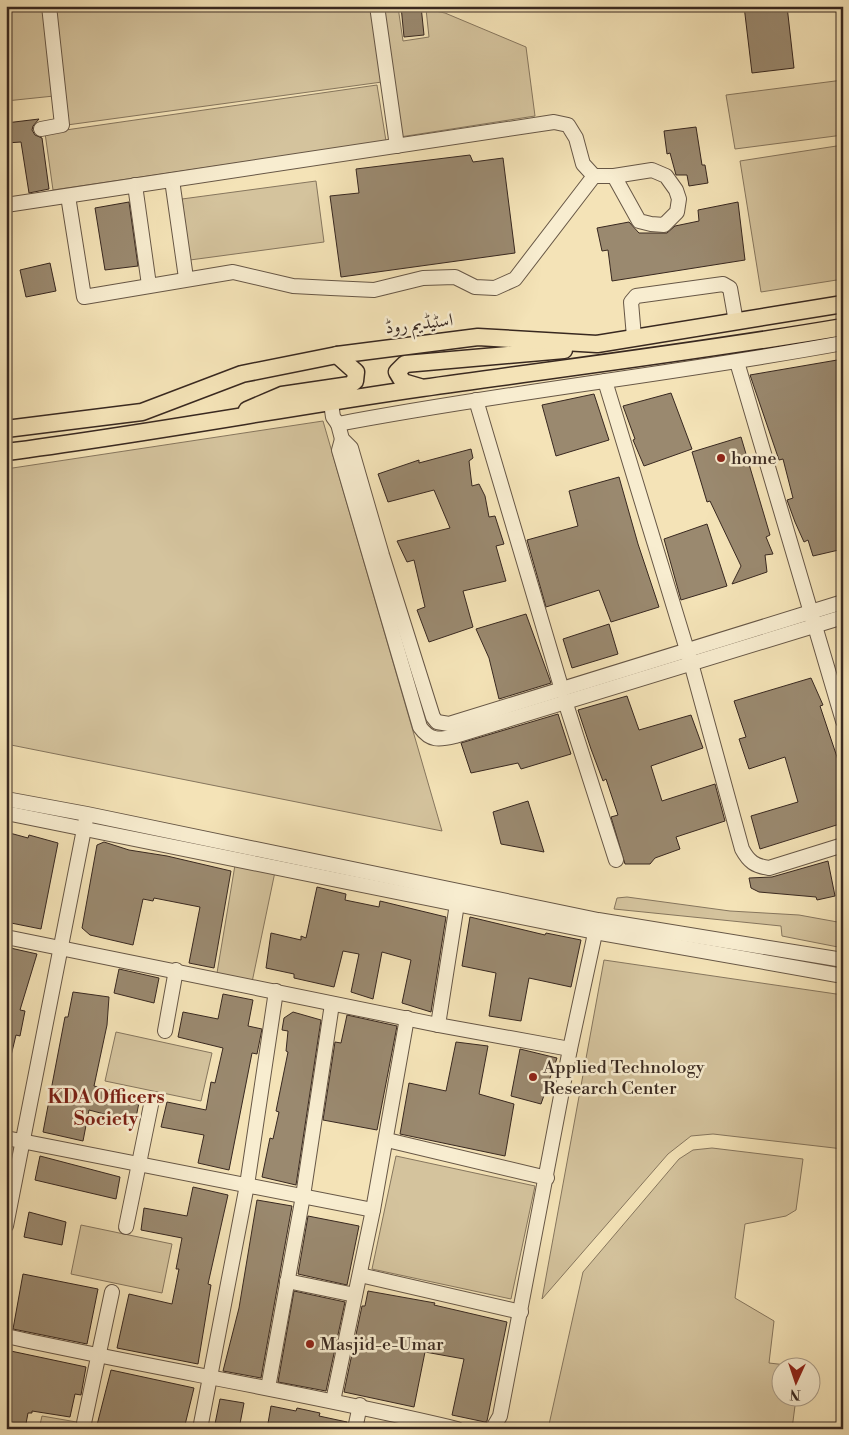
<svg xmlns="http://www.w3.org/2000/svg" width="849" height="1435" font-family="'Libre Bodoni',Amiri,serif">
<style>
.green{fill:#d4c39d;stroke:#86765e}
.building{fill:#9a896f;stroke:#382820}
.lines{fill:none;stroke-linecap:round;stroke-linejoin:round}
.minor-casing{stroke:#675746;stroke-width:16}
.major-casing{stroke:#382820;stroke-width:19}
.minor{stroke:#f8edd0;stroke-width:14}
.major{stroke:#f4e3b7;stroke-width:16}
.poi-dot{fill:#8f2418;stroke:#f8edd0;stroke-width:2}
.labels{text-anchor:middle;dominant-baseline:central;stroke-width:5;stroke-linejoin:round;paint-order:stroke}
.street-label{font-size:18px;fill:#382820;stroke:#f8edd0}
.poi-label{font-size:18px;fill:#382820;stroke:#f8edd0;text-anchor:start}
.neighbourhood-label{font-size:19px;font-weight:bold;fill:#7a1f14;stroke:#f8edd0}
</style>
<rect width="100%" height="100%" fill="#f4e3b7"/>
<filter id="stains"><feTurbulence type="fractalNoise" baseFrequency=".004" numOctaves="4"/><feColorMatrix values="0 0 0 0 .2 0 0 0 0 .09 0 0 0 0 .02 0 0 0 .5 -.17"/></filter>
<radialGradient id="worn" r=".72"><stop offset=".6" stop-color="#630" stop-opacity="0"/><stop offset="1" stop-color="#630" stop-opacity=".3"/></radialGradient>
<g class="green">
<polygon points="6,6 44,6 54,96 6,101"/>
<polygon points="53,6 371,6 382,82 67,125"/>
<polygon points="383,7 398,7 403,41 429,37 426,9 445,13 526,47 535,116 400,137"/>
<polygon points="843,80 843,135 735,149 726,95"/>
<polygon points="377,85 386,141 53,190 45,133"/>
<polygon points="843,145 843,279 761,292 740,161"/>
<polygon points="316,181 324,242 190,260 182,199"/>
<polygon points="323,421 442,831 6,744 6,469"/>
<polygon points="236,859 276,867 251,987 216,979"/>
<polygon points="627,897 730,911 799,915 843,923 843,948 782,936 781,926 614,909 617,898"/>
<polygon points="604,960 843,995 843,1149 713,1134 691,1136 668,1154 542,1299"/>
<polygon points="116,1032 212,1053 201,1101 105,1081"/>
<polygon points="712,1148 803,1159 796,1210 786,1216 745,1224 735,1298 774,1321 769,1363 804,1367 782,1368 782,1398 796,1398 792,1429 548,1429 583,1272 679,1159 693,1150"/>
<polygon points="396,1156 535,1186 511,1299 372,1269"/>
<polygon points="81,1225 172,1244 162,1293 71,1274"/>
<polygon points="42,1416 117,1429 39,1429"/>
</g>
<g class="building">
<polygon points="401,6 421,6 424,35 404,37"/>
<polygon points="744,6 787,6 794,68 752,73"/>
<polygon points="39,119 33,126 32,130 35,135 42,138 49,189 29,193 21,142 6,143 6,123"/>
<polygon points="696,127 702,165 705,165 708,183 689,186 687,175 676,175 670,153 667,154 664,131"/>
<polygon points="470,155 473,162 503,158 515,253 341,277 330,196 359,193 356,169"/>
<polygon points="129,202 138,266 105,270 95,208"/>
<polygon points="738,202 745,260 612,281 608,250 602,251 597,228 629,222 639,233 667,233 675,226 699,221 698,210"/>
<polygon points="50,263 56,291 26,297 20,270"/>
<polygon points="843,359 843,549 813,556 808,540 804,542 795,522 787,500 793,498 783,459 779,460 750,375"/>
<polygon points="671,393 692,449 644,466 633,440 635,439 623,406"/>
<polygon points="594,394 609,440 556,456 542,405"/>
<polygon points="741,437 770,535 766,537 773,554 765,555 767,572 732,584 741,566 710,501 707,502 692,452"/>
<polygon points="471,449 473,458 469,461 472,486 479,484 485,496 489,517 495,516 504,544 496,546 506,581 463,591 473,627 429,642 417,610 425,607 414,560 407,562 397,541 450,528 434,490 388,502 378,474 419,460 419,463"/>
<polygon points="619,477 638,544 659,607 611,622 599,590 546,607 527,540 578,526 569,491"/>
<polygon points="707,524 727,586 681,600 664,539"/>
<polygon points="526,614 551,683 499,699 489,658 476,629"/>
<polygon points="609,624 618,654 572,668 563,639"/>
<polygon points="811,678 823,705 820,706 843,775 843,823 760,849 751,816 798,802 785,757 749,769 739,739 746,737 734,701"/>
<polygon points="627,696 639,730 691,715 703,748 651,766 662,801 715,784 725,821 676,837 680,849 655,858 650,864 625,864 611,817 618,815 606,779 603,781 591,749 578,710"/>
<polygon points="558,714 571,754 521,769 518,763 471,773 461,743"/>
<polygon points="528,801 544,852 501,844 493,812"/>
<polygon points="6,832 28,838 29,835 58,843 41,929 6,922"/>
<polygon points="104,842 129,850 167,856 231,871 214,968 189,963 200,907 154,898 153,901 143,899 133,945 90,935 82,928 97,845"/>
<polygon points="828,861 835,896 817,900 816,897 759,892 751,888 749,878 772,877"/>
<polygon points="317,887 346,894 345,900 379,907 380,901 446,917 431,1012 402,1003 411,960 382,952 373,999 351,992 359,954 343,951 334,987 294,978 294,974 266,968 271,933 301,940 301,936 306,938"/>
<polygon points="470,917 545,935 546,933 581,940 571,987 529,978 521,1021 489,1016 496,973 462,966"/>
<polygon points="6,947 37,954 20,1010 25,1011 20,1036 16,1035 10,1060 6,1060"/>
<polygon points="119,969 159,978 154,1003 114,993"/>
<polygon points="73,992 109,997 107,1025 94,1086 140,1098 135,1122 89,1110 83,1141 43,1132 65,1017 68,1017"/>
<polygon points="223,994 253,1000 248,1026 262,1029 257,1054 252,1053 229,1170 198,1163 204,1135 161,1127 167,1102 206,1110 211,1082 215,1083 223,1048 178,1037 183,1012 218,1019"/>
<polygon points="293,1012 321,1020 296,1185 262,1177 270,1138 273,1139 279,1112 276,1111 288,1052 286,1051 288,1031 282,1030 284,1018"/>
<polygon points="347,1015 397,1026 377,1130 323,1120 335,1042 341,1043"/>
<polygon points="456,1042 488,1046 479,1094 514,1104 505,1156 400,1134 409,1083 446,1091"/>
<polygon points="520,1049 557,1058 541,1104 511,1096"/>
<polygon points="40,1156 120,1177 116,1199 35,1180"/>
<polygon points="193,1187 228,1195 208,1284 211,1285 198,1364 117,1348 129,1294 172,1304 179,1269 176,1269 182,1238 141,1230 144,1208 187,1216"/>
<polygon points="257,1200 292,1206 261,1378 223,1371 239,1308"/>
<polygon points="29,1212 66,1222 62,1245 24,1237"/>
<polygon points="308,1216 359,1226 347,1285 298,1274"/>
<polygon points="23,1274 98,1289 87,1344 13,1329"/>
<polygon points="294,1291 345,1302 326,1391 278,1382"/>
<polygon points="368,1291 435,1303 434,1305 507,1322 487,1421 485,1422 452,1415 464,1359 425,1352 414,1407 344,1392 362,1306 365,1306"/>
<polygon points="6,1350 86,1367 81,1395 75,1394 70,1417 32,1411 32,1413 28,1413 25,1429 6,1429"/>
<polygon points="111,1370 194,1388 184,1429 117,1429 97,1425"/>
<polygon points="220,1399 244,1403 239,1429 214,1429"/>
<polygon points="271,1406 296,1411 297,1408 320,1413 319,1416 347,1422 346,1429 267,1429"/>
</g>
<g class="lines">
<g class="minor-casing">
<g id="minor">
<polyline points="377,6 397,146"/>
<polyline points="41,129 62,125 49,6"/>
<polyline points="172,180 186,278"/>
<polyline points="135,185 149,285"/>
<polyline points="68,196 84,297 233,272 293,286 331,288 374,290 423,278 455,277 475,287 495,288 515,279 594,176"/>
<polyline points="6,205 554,122 568,125 576,138 583,164 594,176 614,176 652,170 666,176 676,190 679,199 677,212 664,225 651,224 639,221 614,176"/>
<polyline points="634,337 631,302 636,296 723,284 730,288 736,322"/>
<path d="M 843,343 C 675,374 505,392 338,424 L 342,439 L 351,448 L 382,555 L 433,717 L 437,722 L 449,724 L 843,602"/>
<polyline points="737,362 843,721"/>
<path d="M 605,381 L 691,663 L 742,849 C 749,862 755,866 769,868 L 843,845"/>
<polyline points="476,400 562,690"/>
<polyline points="331,403 333,417 338,424"/>
<path d="M 342,439 L 339,450 L 420,727 C 430,741 439,740 455,736 L 843,617"/>
<polyline points="565,701 616,860"/>
<polyline points="6,799 87,814 598,920 843,960"/>
<polyline points="6,813 595,932 843,976"/>
<polyline points="6,937 438,1025 570,1049"/>
<polyline points="438,1025 457,904"/>
<polyline points="165,1031 176,970"/>
<polyline points="6,1138 373,1210"/>
<polyline points="387,1140 547,1178"/>
<polyline points="6,1226 86,819"/>
<polyline points="126,1227 152,1100"/>
<polyline points="360,1275 521,1312"/>
<polyline points="287,1281 355,1295"/>
<path d="M 6,1336 C 156,1369 308,1393 457,1429"/>
<polyline points="268,1388 303,1196 332,1004"/>
<polyline points="333,1401 373,1210 407,1018"/>
<polyline points="84,1423 112,1292"/>
<polyline points="200,1429 247,1185 276,991"/>
<polyline points="355,1429 360,1405"/>
<polyline points="490,1429 493,1428 500,1416 570,1049 597,924"/>
</g>
</g>
<g class="major-casing">
<g id="major">
<polyline points="420,387 403,382 397,372 405,364 564,350"/>
<polyline points="247,410 282,395 350,385 355,381 356,372 337,355"/>
<polyline points="6,429 142,412 242,374 337,355 478,337 597,344 843,304"/>
<path d="M 6,452 C 145,434 283,408 422,388 C 563,368 703,351 843,327"/>
</g>
</g>
<use href="#minor" class="minor"/>
<use href="#major" class="major"/>
</g>
<g class="poi-dot">
<circle cx="721" cy="458" r="5"/>
<circle cx="533" cy="1077" r="5"/>
<circle cx="310" cy="1344" r="5"/>
</g>
<g class="labels">
<g class="street-label">
<text transform="translate(419 324) rotate(-7)">اسٹیڈیم روڈ</text>
</g>
<g class="poi-label">
<text x="731" y="458">home</text>
<text x="543" y="1067">Applied Technology<tspan x="543" dy="21">Research Center</tspan></text>
<text x="320" y="1344">Masjid-e-Umar</text>
</g>
<g class="neighbourhood-label">
<text x="106" y="1097">KDA Officers<tspan x="106" dy="22">Society</tspan></text>
</g>
</g>
<rect width="849" height="1435" fill="none" stroke="#f4e3b7" stroke-width="25"/>
<rect x="8" y="8" width="834" height="1420" fill="none" stroke="#382820" stroke-width="2.5"/>
<rect x="12" y="12" width="824" height="1410" fill="none" stroke="#382820"/>
<g transform="translate(796 1382) rotate(183)"><circle r="24" fill="#f8edd0" stroke="#ab9e8a"/>
<path d="M0-4L9 19L0 12L-9 19Z" fill="#8f2418"/>
<text y="-8" font-size="14" font-weight="bold" text-anchor="middle" fill="#382820">N</text>
</g>
<rect width="100%" height="100%" filter="url(#stains)"/>
<rect width="100%" height="100%" fill="url(#worn)"/>
</svg>
